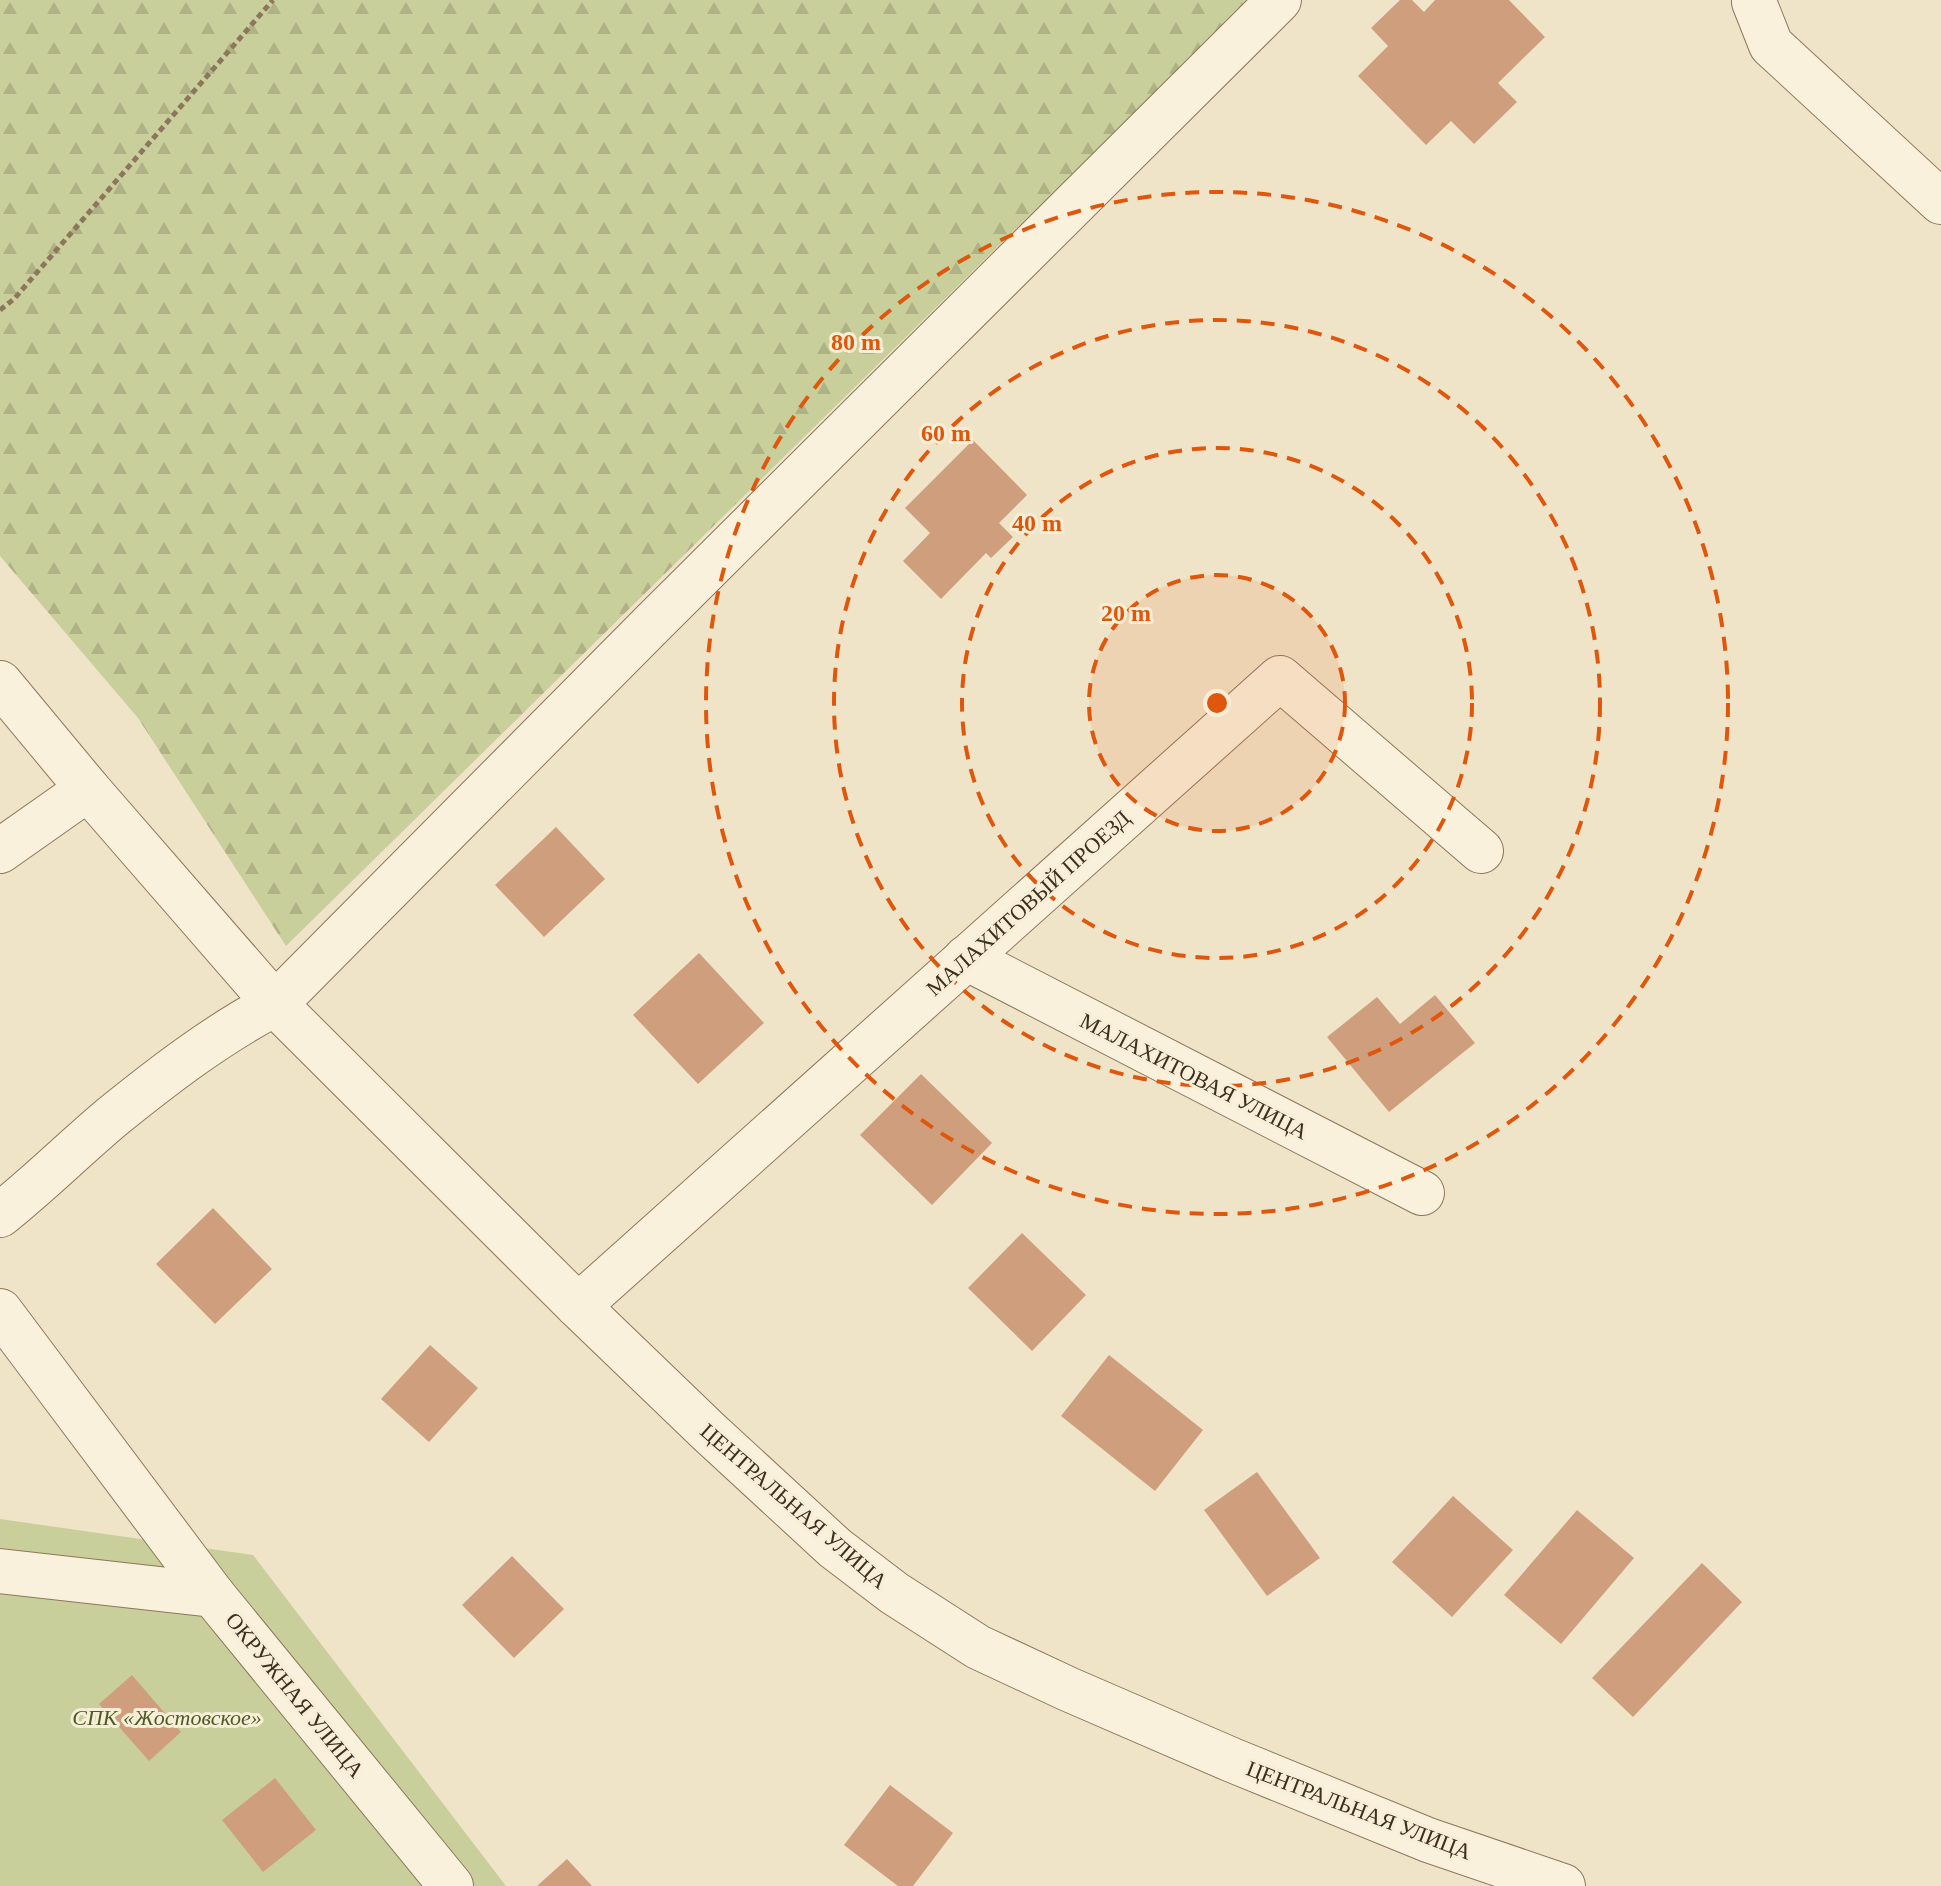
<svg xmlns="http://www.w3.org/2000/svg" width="1941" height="1886" font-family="'Times New Roman',serif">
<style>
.forest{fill:url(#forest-firs)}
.garden{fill:#c9cf9b}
.building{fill:#cf9f7d}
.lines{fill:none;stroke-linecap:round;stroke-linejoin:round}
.minor-casing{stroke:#8d765c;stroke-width:46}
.path{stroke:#8d765c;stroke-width:5;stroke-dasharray:6 4;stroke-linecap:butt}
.minor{stroke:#faf1dc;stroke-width:44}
.ring{fill:none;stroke:#df570d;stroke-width:4;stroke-dasharray:14 10}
.labels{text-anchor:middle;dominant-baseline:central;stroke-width:6;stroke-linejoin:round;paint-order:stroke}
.street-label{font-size:22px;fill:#3d2e20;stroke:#f7eed8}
.park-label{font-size:22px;font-style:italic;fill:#4d5a26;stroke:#f7eed8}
.centre{fill:#df570d;stroke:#f7eed8;stroke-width:4}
.ring-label{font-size:24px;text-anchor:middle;font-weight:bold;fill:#df570d;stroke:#f7eed8;stroke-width:6;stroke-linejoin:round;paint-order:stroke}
</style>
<defs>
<pattern id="forest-firs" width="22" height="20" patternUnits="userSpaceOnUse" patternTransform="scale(2)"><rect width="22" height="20" fill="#c9cf9b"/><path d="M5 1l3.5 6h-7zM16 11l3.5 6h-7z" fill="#aeb285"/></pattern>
</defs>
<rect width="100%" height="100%" fill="#f0e4c8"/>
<polygon class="forest" points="0,0 1249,0 286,946 138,718 0,556"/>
<polygon class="garden" points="0,1519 253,1555 506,1886 0,1886"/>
<g class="building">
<polygon points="1400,0 1412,0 1424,12 1435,0 1509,0 1545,37 1498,83 1517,102 1474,144 1451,121 1426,145 1358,76 1388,46 1371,28"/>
<polygon points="973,440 1027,495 999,523 1013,537 991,558 986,553 941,599 903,561 930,533 905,508"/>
<polygon points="556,827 605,879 544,937 495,885"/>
<polygon points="699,953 764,1023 698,1084 633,1015"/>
<polygon points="1435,995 1475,1043 1389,1112 1327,1037 1377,997 1400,1024"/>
<polygon points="921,1074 992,1143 932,1205 860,1135"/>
<polygon points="213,1208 272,1269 215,1324 156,1264"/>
<polygon points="1022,1233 1086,1295 1032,1351 968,1288"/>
<polygon points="430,1345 478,1388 429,1442 381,1399"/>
<polygon points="1109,1355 1203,1430 1155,1491 1061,1416"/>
<polygon points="1257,1472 1320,1558 1267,1596 1204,1510"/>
<polygon points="1453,1496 1513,1550 1452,1617 1392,1562"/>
<polygon points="1577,1510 1634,1558 1561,1644 1504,1595"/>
<polygon points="512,1556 564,1609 514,1658 462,1605"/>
<polygon points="1702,1563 1742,1602 1633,1717 1592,1678"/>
<polygon points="132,1675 181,1732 149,1761 99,1704"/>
<polygon points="275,1778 316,1830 263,1872 222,1820"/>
<polygon points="890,1785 953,1833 913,1886 898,1886 844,1845"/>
<polygon points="567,1859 592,1886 537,1886"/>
</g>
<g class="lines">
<g class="minor-casing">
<g id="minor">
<polyline points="1755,0 1754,2 1771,45 1941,202"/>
<polyline points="0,683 88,789 275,1004 578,1306 709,1432 835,1548 894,1593 978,1647 1068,1689 1232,1760 1428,1840 1563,1886"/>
<polyline points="0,851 88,789"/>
<polyline points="966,958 1422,1193"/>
<path d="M 0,1215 C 39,1184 74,1149 112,1117 C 164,1075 216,1035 275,1004 L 652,624 L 1279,0"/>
<polyline points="578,1306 1280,678 1481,851"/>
<polyline points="0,1311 213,1595"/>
<polyline points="0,1571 213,1595 451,1886"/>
</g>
</g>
<polyline class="path" points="0,310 14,299 273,0"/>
<use href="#minor" class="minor"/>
</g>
<circle cx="1217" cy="703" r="128" fill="#df570d" fill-opacity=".12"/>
<g class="ring">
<circle cx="1217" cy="703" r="128"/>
<circle cx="1217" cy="703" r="255"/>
<circle cx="1217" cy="703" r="383"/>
<circle cx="1217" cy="703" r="511"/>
</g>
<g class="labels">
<g class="street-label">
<text transform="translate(1028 903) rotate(-42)">МАЛАХИТОВЫЙ ПРОЕЗД</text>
<text transform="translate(1194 1076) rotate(27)">МАЛАХИТОВАЯ УЛИЦА</text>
<text transform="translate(794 1506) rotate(41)">ЦЕНТРАЛЬНАЯ УЛИЦА</text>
<text transform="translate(295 1695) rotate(51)">ОКРУЖНАЯ УЛИЦА</text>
<text transform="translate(1359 1810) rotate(21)">ЦЕНТРАЛЬНАЯ УЛИЦА</text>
</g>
<g class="park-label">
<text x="167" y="1717">СПК «Жостовское»</text>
</g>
</g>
<circle cx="1217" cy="703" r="12" class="centre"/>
<g class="ring-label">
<text x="856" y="350">80 m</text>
<text x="946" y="441">60 m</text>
<text x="1037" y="531">40 m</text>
<text x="1126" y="621">20 m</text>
</g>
</svg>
